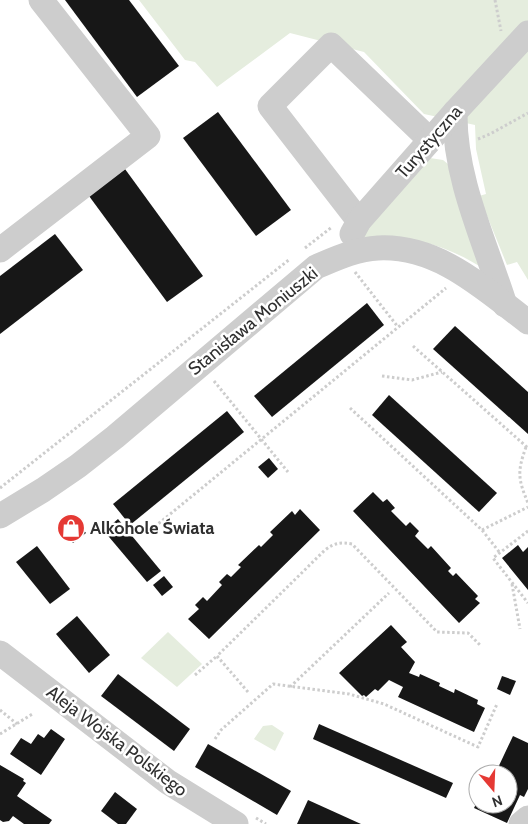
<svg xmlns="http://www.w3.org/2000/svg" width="528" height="824" font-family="Cabin,sans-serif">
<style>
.green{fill:#e5edde}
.building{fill:#171717}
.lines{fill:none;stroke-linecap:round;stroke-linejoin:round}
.path{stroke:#cdcdcd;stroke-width:3;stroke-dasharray:2.5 2.5;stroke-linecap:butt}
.minor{stroke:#cdcdcd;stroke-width:25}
.labels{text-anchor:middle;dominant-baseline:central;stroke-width:5;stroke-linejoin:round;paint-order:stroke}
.street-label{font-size:18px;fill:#303030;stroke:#fff}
.poi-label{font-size:18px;font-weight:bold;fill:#303030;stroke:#fff;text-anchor:start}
</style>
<rect width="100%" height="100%" fill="#fff"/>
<g class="green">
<polygon points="139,0 528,0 528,280 517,262 507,265 479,196 486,194 476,149 475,125 424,114 364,52 290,33 217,87 195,62 185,60"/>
<path d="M 430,158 L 443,160 L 454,169 L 484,269 C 466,257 436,243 415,241 C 398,239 380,239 363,239 L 362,235 Z"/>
<polygon points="168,632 202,664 177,687 141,658"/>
<polygon points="272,725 284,733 275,751 254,739 263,726"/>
</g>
<g class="building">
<polygon points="65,0 129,0 179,66 137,97"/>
<polygon points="218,112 291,210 256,236 183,138"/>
<polygon points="125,169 203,276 167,302 89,196"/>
<polygon points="55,234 83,270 0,334 0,276"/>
<polygon points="367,303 384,325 272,417 254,396"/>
<polygon points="455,326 528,392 528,434 433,349"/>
<polygon points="389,395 497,493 479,512 372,415"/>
<polygon points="227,411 244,432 130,525 113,504"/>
<polygon points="269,458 278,469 268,478 258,467"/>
<polygon points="373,492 383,502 387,499 395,508 391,511 406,526 410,522 419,531 415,536 428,549 431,546 451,568 448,571 453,576 456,573 478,596 475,599 480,603 459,623 353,511"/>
<polygon points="300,509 320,530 209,639 188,619 199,609 195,605 203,597 207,601 222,585 219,582 227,574 231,577 241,567 238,565 259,545 261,547 273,535 270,532 292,511 295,515"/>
<polygon points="73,517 86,533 73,543 60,528"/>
<polygon points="118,519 161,571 147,582 104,531"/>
<polygon points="518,545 523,552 528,547 528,590 502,558"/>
<polygon points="37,546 70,589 50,604 16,562"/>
<polygon points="164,576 173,587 162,596 153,585"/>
<polygon points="77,616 110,655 89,673 56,634"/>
<polygon points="391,625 407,642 401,647 415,662 409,673 419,677 420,674 440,683 439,686 454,693 455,689 478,700 477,704 485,708 474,732 398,697 403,687 389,680 378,691 375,689 366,697 364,695 362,696 339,673"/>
<polygon points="118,674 190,729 174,751 101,696"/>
<polygon points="502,676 516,681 510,695 497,689"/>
<polygon points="319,724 453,783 446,798 313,739"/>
<polygon points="51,729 65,739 41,775 10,754 21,738 31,744 38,734 44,738"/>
<polygon points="513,736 528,743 528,789 524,797 520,795 507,823 474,808 478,800 478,804 508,804 508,774 495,774"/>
<polygon points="208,744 291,791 277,815 195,767"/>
<polygon points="0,765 24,779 23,781 26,783 17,796 52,820 49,824 24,824 13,816 9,821 3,822 0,820"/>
<polygon points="115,792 137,809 126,824 118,824 101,811"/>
<polygon points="308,800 361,824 297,824"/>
</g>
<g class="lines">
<g class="path">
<polyline points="495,0 501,31"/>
<polyline points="478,139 490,134 528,113"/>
<polyline points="305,248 332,227"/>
<polyline points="355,272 398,327"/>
<polyline points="413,346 528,448"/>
<polyline points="382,376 412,380 442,372"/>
<polyline points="214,381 288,472"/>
<polyline points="350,408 482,530 500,553"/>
<path d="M 526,447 C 517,472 518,479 528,503"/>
<polyline points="0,488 290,259"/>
<polyline points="482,530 528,507"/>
<polyline points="528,531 493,558 528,603"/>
<polyline points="147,533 446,288"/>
<polyline points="512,584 520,629"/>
<polyline points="195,675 217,656"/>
<polyline points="290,687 389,593"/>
<path d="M 248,692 L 217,656 L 325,550 C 334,543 341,542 352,544 L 437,632 L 468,633 L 481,646"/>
<polyline points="0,710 17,724"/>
<polyline points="0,734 34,713"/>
<polyline points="215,739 221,730 273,684 349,694 384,704 478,747 497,704"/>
<polyline points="256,818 266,824"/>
</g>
<g class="minor">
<path d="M 455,112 C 454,178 485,242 505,305"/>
<polyline points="359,221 270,106 331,45 430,140"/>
<polyline points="352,234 359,221 455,112 528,33"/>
<polyline points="0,250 148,136 41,0"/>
<path d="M 0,516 L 43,490 L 78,466 L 115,437 L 316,267 C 335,259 356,249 378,248 C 438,245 483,288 528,322"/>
<polyline points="0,653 168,782 236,824"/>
<polyline points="521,824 528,818"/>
</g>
</g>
<defs>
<g id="shop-disc" transform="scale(1.4375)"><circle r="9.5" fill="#e53934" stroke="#fff"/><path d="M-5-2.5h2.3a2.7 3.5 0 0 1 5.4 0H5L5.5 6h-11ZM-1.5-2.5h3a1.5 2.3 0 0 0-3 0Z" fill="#fff"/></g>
</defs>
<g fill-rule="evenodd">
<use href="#shop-disc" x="71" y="528"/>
</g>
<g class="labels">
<g class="street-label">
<text transform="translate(429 142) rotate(-49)">Turystyczna</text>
<text transform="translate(253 321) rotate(-39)">Stanisława Moniuszki</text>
<text transform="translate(117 741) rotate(37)">Aleja Wojska Polskiego</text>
</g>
<g class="poi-label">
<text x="90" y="528">Alkohole Świata</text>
</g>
</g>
<g transform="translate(493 789) rotate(161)"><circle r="24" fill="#ffffff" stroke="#acacac"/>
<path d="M0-4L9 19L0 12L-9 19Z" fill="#e53934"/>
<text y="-8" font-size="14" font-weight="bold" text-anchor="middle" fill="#303030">N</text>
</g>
</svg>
